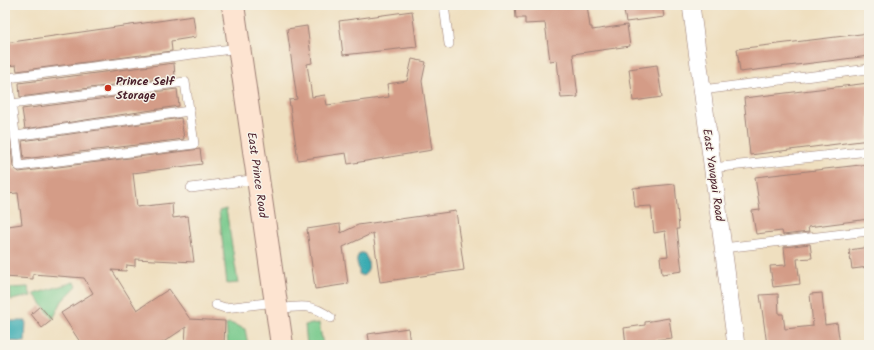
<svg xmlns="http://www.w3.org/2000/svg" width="874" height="350" font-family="Kalam,sans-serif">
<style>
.green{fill:#77c98b;stroke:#60745b}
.water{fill:#3aacb2;stroke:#42666e}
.building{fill:#d49c87}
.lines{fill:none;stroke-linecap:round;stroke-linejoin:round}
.lane-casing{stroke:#9c7f75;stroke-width:10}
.street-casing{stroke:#9c7f75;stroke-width:18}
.secondary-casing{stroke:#9c7f75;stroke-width:24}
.lane{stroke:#fff;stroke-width:9}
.street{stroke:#fff;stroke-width:17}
.secondary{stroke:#fde4d1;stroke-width:22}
.poi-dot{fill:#c8321e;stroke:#f7f3e8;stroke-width:1.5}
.labels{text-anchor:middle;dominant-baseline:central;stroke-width:3;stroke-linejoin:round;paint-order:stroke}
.poi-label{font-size:12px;font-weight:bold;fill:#4a1f2b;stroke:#f7f3e8;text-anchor:start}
.street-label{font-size:12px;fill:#4a1f2b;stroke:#f7f3e8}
</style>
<rect width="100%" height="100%" fill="#f7f3e8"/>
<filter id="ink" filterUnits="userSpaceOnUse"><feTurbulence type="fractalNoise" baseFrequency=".025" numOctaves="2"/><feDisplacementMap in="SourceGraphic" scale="8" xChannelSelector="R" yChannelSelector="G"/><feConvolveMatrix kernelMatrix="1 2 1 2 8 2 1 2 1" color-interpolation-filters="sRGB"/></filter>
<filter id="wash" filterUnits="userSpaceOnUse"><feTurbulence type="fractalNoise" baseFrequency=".012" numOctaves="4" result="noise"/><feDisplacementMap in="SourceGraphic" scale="16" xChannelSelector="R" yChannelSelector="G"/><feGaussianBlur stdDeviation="0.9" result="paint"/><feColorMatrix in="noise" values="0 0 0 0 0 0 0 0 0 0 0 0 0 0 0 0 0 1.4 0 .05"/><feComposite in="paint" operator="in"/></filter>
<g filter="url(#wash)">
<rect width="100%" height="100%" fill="#efdfbf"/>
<g class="green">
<polygon points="226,209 238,283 227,284 219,211"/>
<polygon points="74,282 77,286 62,301 53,319 34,294"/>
<polygon points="28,287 31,296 11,300 10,288"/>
<polygon points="230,323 245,329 248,345 228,345 226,324"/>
<polygon points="319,323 323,345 307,345 305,325"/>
</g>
<g class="water">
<path d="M 360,253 L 364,253 C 369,261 371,270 363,276 L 359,274 C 360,265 353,261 360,253 Z"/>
<polygon points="5,321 26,321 25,342 5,341"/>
</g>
<g id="blocks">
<g class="building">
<polygon points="515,5 529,5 529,9 554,7 554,5 587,5 590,27 592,27 592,30 627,25 630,46 573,54 578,97 561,98 557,60 550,61 545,23 525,24 525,18 516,18"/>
<polygon points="623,5 662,5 664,17 626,22"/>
<polygon points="412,11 417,47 343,55 339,21"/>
<polygon points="193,16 196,37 171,41 172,51 17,71 16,65 7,66 5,43"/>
<polygon points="307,26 312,63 307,64 312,97 325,95 327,105 389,97 387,84 407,81 412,59 426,62 422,81 432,150 348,164 346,153 298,160 289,100 297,99 287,29"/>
<polygon points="869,33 869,56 740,72 737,49"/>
<polygon points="174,63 175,77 20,97 19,83"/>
<polygon points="657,65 662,97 633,101 629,69"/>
<polygon points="869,83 869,140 750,155 744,98"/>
<polygon points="177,89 179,106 25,129 22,109"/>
<polygon points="181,118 184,139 24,159 22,141"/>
<polygon points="10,139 13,167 19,172 200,149 202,164 133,173 137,207 172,203 173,218 188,216 194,262 135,259 135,266 127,265 126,271 112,270 137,310 169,289 190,319 225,321 224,345 185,345 186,327 159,345 82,345 61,313 93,293 84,278 33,274 33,279 5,277 8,226 22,224 18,193 5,194 5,140"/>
<polygon points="869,164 869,219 808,227 809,232 783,235 782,231 756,234 752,211 760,210 755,177"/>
<polygon points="675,184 679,229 677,229 682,271 662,274 660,257 668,256 665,231 654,233 651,206 635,207 633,188"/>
<polygon points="456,211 464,270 380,282 373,233 343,247 348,284 315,289 307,229 340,224 341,233 358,225"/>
<polygon points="810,244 812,258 797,259 800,284 773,287 770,266 786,265 784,247"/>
<polygon points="869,247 869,267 852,269 849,250"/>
<polygon points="822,293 825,325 837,323 840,345 767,345 760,295 778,294 779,314 783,314 785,329 813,326 810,294"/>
<polygon points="40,306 52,320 42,328 31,314"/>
<polygon points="669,318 672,338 647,341 647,345 626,345 624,328 645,325 645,322"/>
<polygon points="408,328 410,345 370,345 368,334"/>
</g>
</g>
</g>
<g filter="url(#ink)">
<use href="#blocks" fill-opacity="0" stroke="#9c7f75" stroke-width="1"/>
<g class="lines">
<g class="lane-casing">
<g id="lane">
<polyline points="444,5 449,44"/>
<polyline points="702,90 869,69"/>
<polyline points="11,104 185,82 194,144 19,166 8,78 239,48"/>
<polyline points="15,136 189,111"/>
<polyline points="712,168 869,151"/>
<polyline points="191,188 258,179"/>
<polyline points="723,248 869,231"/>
<polyline points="216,305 225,308 275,302"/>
<path d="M 277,309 C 298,306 313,303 331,318"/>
</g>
</g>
<g class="street-casing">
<polyline id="street" points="691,5 736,345"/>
</g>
<g class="secondary-casing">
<polyline id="secondary" points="233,5 282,345"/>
</g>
<use href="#lane" class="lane"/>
<use href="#street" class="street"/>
<use href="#secondary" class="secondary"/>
</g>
</g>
<circle class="poi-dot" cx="108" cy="88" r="4"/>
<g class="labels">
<g class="poi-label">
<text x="116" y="81">Prince Self<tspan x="116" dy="14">Storage</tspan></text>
</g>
<g class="street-label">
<text transform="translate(257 175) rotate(82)">East Prince Road</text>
<text transform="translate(713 175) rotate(82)">East Yavapai Road</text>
</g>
</g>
<rect width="874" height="350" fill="none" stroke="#f7f3e8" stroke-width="20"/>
</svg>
